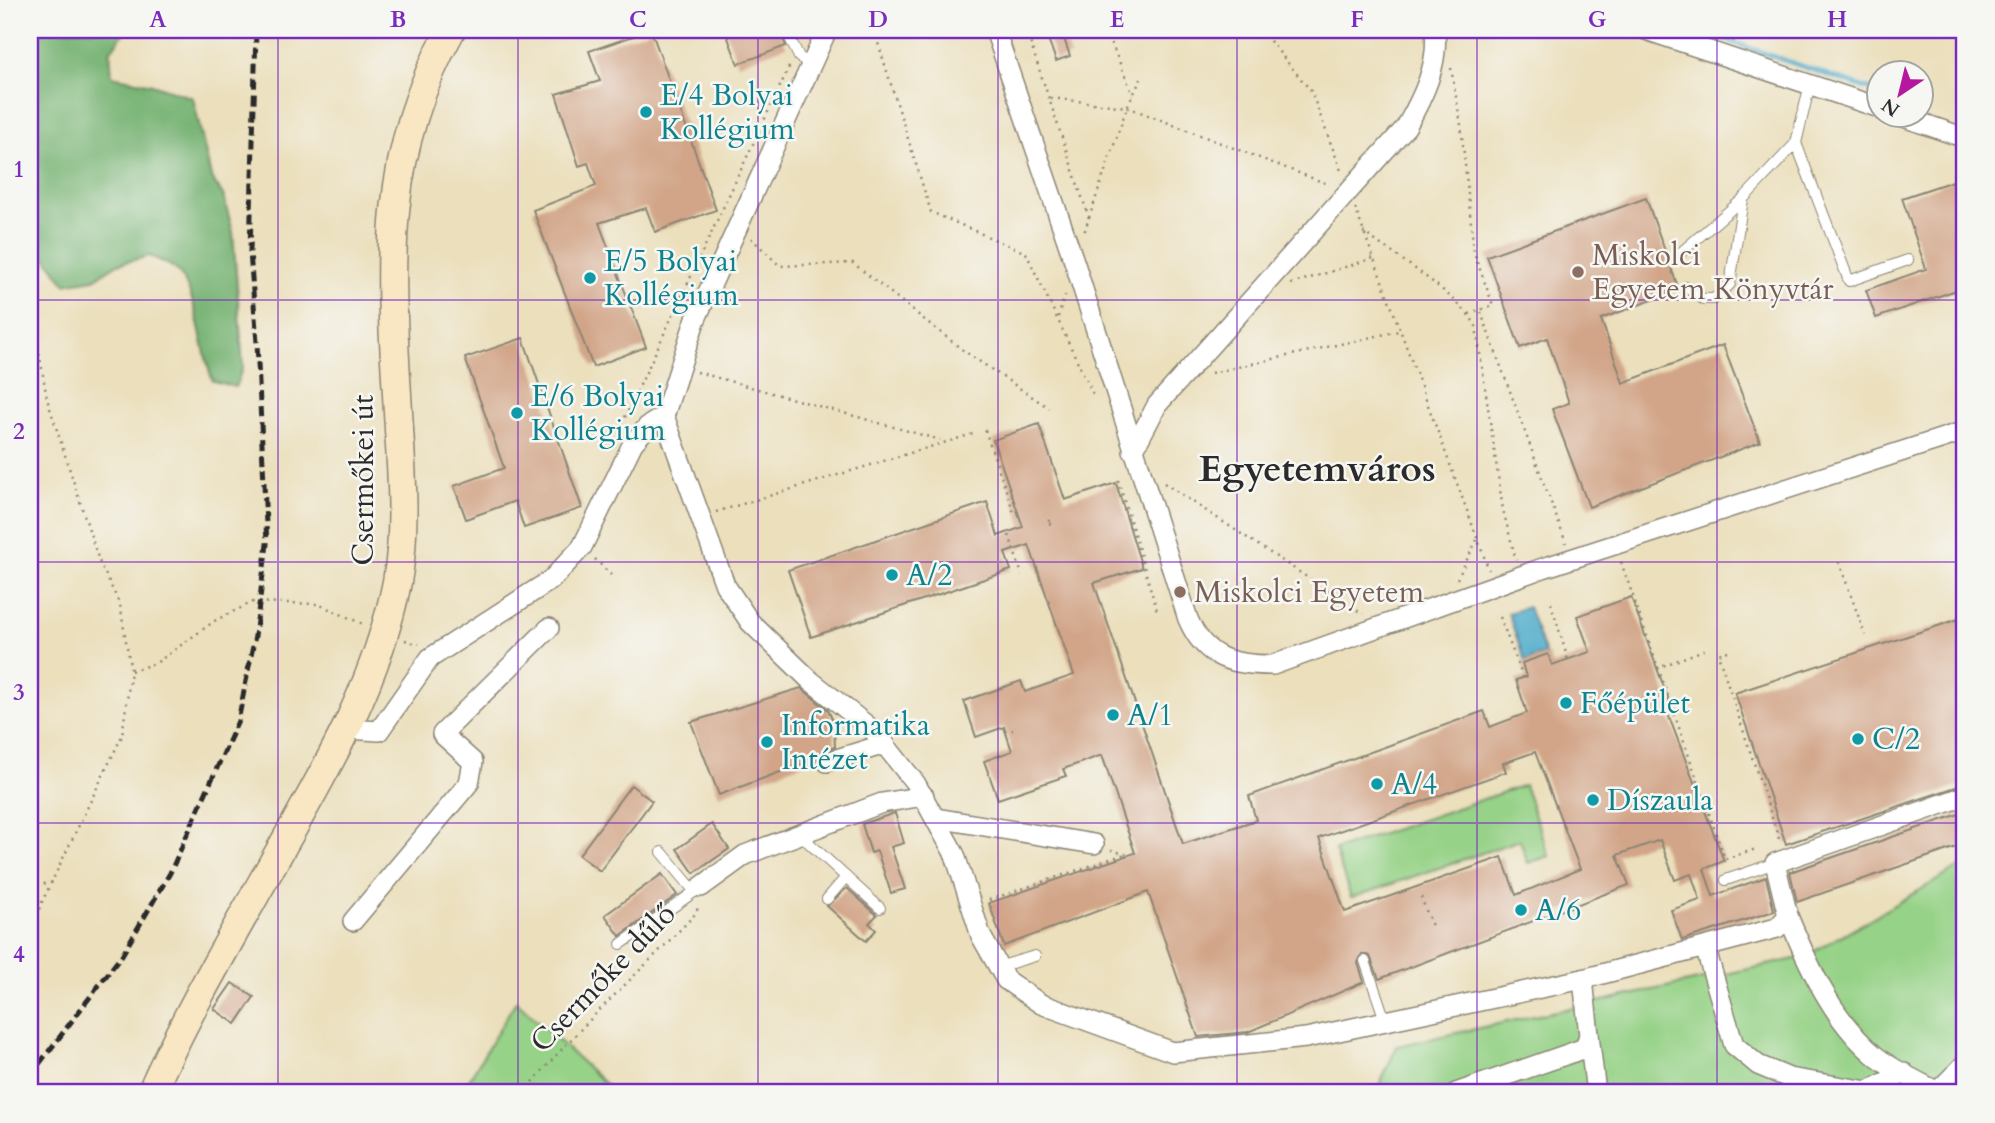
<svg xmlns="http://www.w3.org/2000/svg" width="1995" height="1123" font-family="Cardo,serif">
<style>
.green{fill:#96d287;stroke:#607e59;stroke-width:2}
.forest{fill:#78b474;stroke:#527050;stroke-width:2}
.water{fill:#4aa9c9;stroke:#3a6a7a;stroke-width:2}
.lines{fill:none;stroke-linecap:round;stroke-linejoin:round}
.stream{stroke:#4aa9c9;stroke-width:5}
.building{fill:#d2a588;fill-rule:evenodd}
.lane-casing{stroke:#8b8574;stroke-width:12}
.street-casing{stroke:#8b8574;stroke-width:22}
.secondary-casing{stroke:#8b8574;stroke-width:31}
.path{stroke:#8b8574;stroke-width:2.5;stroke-dasharray:2 5;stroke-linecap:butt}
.lane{stroke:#fff;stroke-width:10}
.street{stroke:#fff;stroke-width:19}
.secondary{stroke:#f9e7c3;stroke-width:28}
.rail{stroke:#2b2b2b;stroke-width:5;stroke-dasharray:10 5;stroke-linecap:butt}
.path-bridge{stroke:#8b8574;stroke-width:2.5;stroke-dasharray:2 5;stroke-linecap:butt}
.grid{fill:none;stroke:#7b2cbf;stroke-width:2;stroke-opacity:0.55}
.culture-dot{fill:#0f9aa8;stroke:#f6f6f2;stroke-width:2.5}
.education-dot{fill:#8d6e63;stroke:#f6f6f2;stroke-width:2.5}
.labels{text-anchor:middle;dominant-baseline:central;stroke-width:5;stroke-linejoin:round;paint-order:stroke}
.culture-label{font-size:30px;fill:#0d838f;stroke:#f6f6f2;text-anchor:start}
.education-label{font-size:30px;fill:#785e54;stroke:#f6f6f2;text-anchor:start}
.street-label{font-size:30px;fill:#2b2b2b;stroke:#f6f6f2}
.district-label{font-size:37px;font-weight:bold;fill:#2b2b2b;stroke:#f6f6f2}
.neatline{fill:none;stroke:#7b2cbf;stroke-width:2.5}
.grid-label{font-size:23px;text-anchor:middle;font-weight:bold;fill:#7b2cbf}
</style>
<rect width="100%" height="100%" fill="#f6f6f2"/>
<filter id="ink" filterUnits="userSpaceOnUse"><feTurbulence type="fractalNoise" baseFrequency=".0143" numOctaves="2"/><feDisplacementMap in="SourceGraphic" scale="14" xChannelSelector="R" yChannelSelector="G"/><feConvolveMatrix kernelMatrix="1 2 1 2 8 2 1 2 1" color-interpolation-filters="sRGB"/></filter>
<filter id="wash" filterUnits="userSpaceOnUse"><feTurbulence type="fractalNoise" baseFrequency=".00686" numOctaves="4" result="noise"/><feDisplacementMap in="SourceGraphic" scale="28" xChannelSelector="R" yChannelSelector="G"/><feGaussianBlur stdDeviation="1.57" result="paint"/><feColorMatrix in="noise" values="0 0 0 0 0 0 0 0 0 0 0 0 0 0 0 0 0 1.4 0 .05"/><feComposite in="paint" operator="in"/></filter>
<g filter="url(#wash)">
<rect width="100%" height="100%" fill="#ebdfbc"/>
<g class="green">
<polygon points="1524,785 1549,856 1528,863 1520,840 1351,898 1335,850"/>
<polygon points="1965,864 1965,1093 1376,1093 1397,1046 1804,957"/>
<polygon points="516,1001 615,1093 461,1093"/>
</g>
<path class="forest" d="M 30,30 L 126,30 L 110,52 L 112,76 L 152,84 L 193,98 L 211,177 L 223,195 L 233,232 L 243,367 L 235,387 L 213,381 C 200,351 198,287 174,268 C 167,263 157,259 149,256 L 118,264 L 94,279 L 65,284 L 36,244 L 30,202 Z"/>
<polygon class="water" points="1528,607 1545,654 1525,661 1508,613"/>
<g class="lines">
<polyline class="stream" points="1697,30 1880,93"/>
</g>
<g id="blocks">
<g class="building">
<polygon points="651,30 716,210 655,232 646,208 599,223 646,347 593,367 533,210 596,186 588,163 579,166 556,94 600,81 589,51"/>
<polygon points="725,30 779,30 786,46 738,64"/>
<polygon points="1045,30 1061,30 1070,56 1056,61"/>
<polygon points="1965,177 1965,287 1876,318 1866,290 1926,269 1902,198"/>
<polygon points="1646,198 1679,290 1601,319 1623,383 1723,345 1760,442 1589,507 1552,409 1569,403 1547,338 1520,348 1487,256"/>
<polygon points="523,338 582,508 524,528 515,501 466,519 454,486 504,468 465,358"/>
<path d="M 1039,424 L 1065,500 L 1116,483 L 1142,568 L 1094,583 L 1183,844 L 1256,820 L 1249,796 L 1484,711 L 1490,727 L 1527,713 L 1516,680 L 1526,677 L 1522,663 L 1548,654 L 1552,665 L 1590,652 L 1577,616 L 1631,597 L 1673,712 L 1668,714 L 1724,861 L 1704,869 L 1713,896 L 1766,877 L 1774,911 L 1682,940 L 1671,910 L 1700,900 L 1691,874 L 1675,880 L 1660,840 L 1617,855 L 1629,885 L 1379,979 L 1370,956 L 1362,954 L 1358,963 L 1364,982 L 1248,1032 L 1198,1037 L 1148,892 L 1004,946 L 989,903 L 1135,853 L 1102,755 L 1063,769 L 1066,776 L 998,799 L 984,761 L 1012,751 L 1004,727 L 976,737 L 964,701 L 1021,681 L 1025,692 L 1074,675 L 1029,545 L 1005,553 L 1011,570 L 811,637 L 788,570 L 987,502 L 998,536 L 1023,527 L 993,440 ZM 1535,752 L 1580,869 L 1516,895 L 1502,857 L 1345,912 L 1319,838 L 1506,772 L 1503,763 Z"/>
<polygon points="1965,617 1965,784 1786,844 1735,693"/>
<polygon points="801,688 828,710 834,723 835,747 823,751 815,759 719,795 691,722"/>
<polygon points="631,785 652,801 600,871 579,855"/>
<polygon points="895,813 904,843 891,847 905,889 891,893 877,851 871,853 862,824"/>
<polygon points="1959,814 1965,844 1797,902 1790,872"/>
<polygon points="712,824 729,849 694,873 677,849"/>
<polygon points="662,874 677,895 620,936 605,915"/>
<polygon points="847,888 877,915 869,923 876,930 866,941 827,906"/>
<polygon points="232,983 254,997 236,1024 214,1009"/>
</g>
</g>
</g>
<g filter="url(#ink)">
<use href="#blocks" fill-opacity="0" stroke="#8b8574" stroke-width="2"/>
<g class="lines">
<g class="lane-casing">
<g id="lane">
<polyline points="786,30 799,57 812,65"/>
<polyline points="1796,143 1849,281 1908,260"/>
<polyline points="1678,255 1743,199"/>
<polyline points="1686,287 1703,299 1714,299 1730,284 1743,199 1796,143 1810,84"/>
<polyline points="811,829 808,842 846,877"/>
<polyline points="662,852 695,892"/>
<polyline points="1726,880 1775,863"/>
<polyline points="827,899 846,877 880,908"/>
<polyline points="621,944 701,887"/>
<polyline points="1365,961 1385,1020"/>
<polyline points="998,967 1035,956"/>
</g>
</g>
<g class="street-casing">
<g id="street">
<path d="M 995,30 L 1075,264 L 1188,619 C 1205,659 1232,665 1273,665 L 1543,568 L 1965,431"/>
<polyline points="1646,30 1880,108"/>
<polyline points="1901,116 1965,138"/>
<polyline points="664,416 725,585 750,622 811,681 874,731 916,784 955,855 981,936 1006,980 1041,1004 1173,1052 1306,1038 1583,979 1777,928 1788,916 1775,863 1965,796"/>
<path d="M 1133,451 L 1157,405 L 1406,127 C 1423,97 1439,65 1435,30"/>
<polyline points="348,729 379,731 430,658 551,580 582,547 633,443 648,426 664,416 695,321 827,30"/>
<polyline points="827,762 885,744"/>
<polyline points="936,818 1094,844"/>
<polyline points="701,887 745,855 882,803 924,796"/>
<path d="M 1788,916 C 1809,967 1834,1023 1878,1058 C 1897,1072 1919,1082 1940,1093"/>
<polyline points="353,921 469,783 473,762 442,734 549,628"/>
<polyline points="1705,947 1734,1045 1758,1065 1789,1078 1868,1091 1904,1073"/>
<polyline points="1589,1035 1596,1093"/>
<polyline points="1937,1092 1965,1064"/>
<polyline points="1456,1093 1585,1048 1589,1035 1583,979"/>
</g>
</g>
<g class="secondary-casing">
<path id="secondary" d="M 151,1093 C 189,1008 237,928 282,847 C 330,763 378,679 397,582 C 406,532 402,479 399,429 C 391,283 376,163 451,30"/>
</g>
<g class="path">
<polyline points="874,30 931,212 1026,253 1093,394"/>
<polyline points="1026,30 1089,218 1084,233"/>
<polyline points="1106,30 1133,95"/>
<polyline points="1261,30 1311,91 1342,173"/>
<polyline points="846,32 856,30"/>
<polyline points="1733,41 1740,30"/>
<polyline points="1451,68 1461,125 1474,253 1493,305 1480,310"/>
<polyline points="1051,98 1127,107 1330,185"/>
<polyline points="1355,208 1489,570"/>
<polyline points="1089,218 1127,107 1141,79"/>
<path d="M 1363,232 C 1394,255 1459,295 1476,326 L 1503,510 L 1516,560"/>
<polyline points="751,238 780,266 853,263 964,351 1049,408"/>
<polyline points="1291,284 1374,258"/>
<polyline points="30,298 47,399 99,561 120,605 131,671 122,736 41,904 30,937"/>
<polyline points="1469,314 1480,310 1566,543"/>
<polyline points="1058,317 1066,293"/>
<polyline points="697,372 940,440"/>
<polyline points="1211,373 1399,331"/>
<polyline points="619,430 790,65"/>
<polyline points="985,430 1014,513"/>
<polyline points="1118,480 1158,614"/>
<polyline points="1164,483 1363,614"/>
<polyline points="716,512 976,433"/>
<polyline points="1048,521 1052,519"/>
<polyline points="1049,524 1053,522"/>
<polyline points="1009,535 1022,575"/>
<polyline points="595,559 611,575"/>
<polyline points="1621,562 1725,859 1756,849"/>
<polyline points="1839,562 1865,635"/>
<polyline points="1457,579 1478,538"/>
<polyline points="1551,603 1568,660"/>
<polyline points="1500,617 1523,678"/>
<polyline points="405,640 419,644"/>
<polyline points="1728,651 1718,654 1780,842"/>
<polyline points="131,671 156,663 216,620 253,602 318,604 363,624"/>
<polyline points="1005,732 1013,730"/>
<polyline points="1111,850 1129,855"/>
<polyline points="30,887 53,882"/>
<polyline points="1421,897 1432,926"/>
<polyline points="989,900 1125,854"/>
<path d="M 524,1093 C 576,1028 640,973 697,912 L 698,904"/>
</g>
<use href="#lane" class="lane"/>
<use href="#street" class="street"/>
<use href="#secondary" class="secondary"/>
<polyline class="rail" points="30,1076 122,955 170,873 238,721 255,636 267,544 257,343 250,252 256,30"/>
<polyline class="path-bridge" points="1657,668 1709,648"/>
</g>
</g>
<path class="grid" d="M 278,30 L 278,1093M 518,30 L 518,1093M 758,30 L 758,1093M 998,30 L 998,1093M 1237,30 L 1237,1093M 1477,30 L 1477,1093M 1717,30 L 1717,1093M 30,300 L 1965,300M 30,562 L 1965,562M 30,823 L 1965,823"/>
<g class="culture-dot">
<circle cx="646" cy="112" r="7"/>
<circle cx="590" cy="278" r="7"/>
<circle cx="517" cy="413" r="7"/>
<circle cx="892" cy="575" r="7"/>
<circle cx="1566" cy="703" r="7"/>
<circle cx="1113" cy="715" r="7"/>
<circle cx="1858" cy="739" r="7"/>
<circle cx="767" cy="742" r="7"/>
<circle cx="1377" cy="784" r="7"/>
<circle cx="1593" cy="800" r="7"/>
<circle cx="1521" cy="910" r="7"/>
</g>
<g class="education-dot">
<circle cx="1578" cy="272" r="7"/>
<circle cx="1180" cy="592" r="7"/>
</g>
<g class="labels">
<g class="culture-label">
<text x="660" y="95">E/4 Bolyai<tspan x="660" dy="34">Kollégium</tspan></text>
<text x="604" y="261">E/5 Bolyai<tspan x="604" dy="34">Kollégium</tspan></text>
<text x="531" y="396">E/6 Bolyai<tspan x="531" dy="34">Kollégium</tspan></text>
<text x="906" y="575">A/2</text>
<text x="1580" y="703">Főépület</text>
<text x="1127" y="715">A/1</text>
<text x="781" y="725">Informatika<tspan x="781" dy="34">Intézet</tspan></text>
<text x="1872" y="739">C/2</text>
<text x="1391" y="784">A/4</text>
<text x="1607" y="800">Díszaula</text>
<text x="1535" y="910">A/6</text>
</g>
<g class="education-label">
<text x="1592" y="255">Miskolci<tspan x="1592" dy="34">Egyetem Könyvtár</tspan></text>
<text x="1194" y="592">Miskolci Egyetem</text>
</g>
<g class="street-label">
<text transform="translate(363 480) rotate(-90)">Csermőkei út</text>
<text transform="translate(603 978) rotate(-46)">Csermőke dűlő</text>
</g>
<g class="district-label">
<text x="1317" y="469">Egyetemváros</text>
</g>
</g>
<rect width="1995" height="1123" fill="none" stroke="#f6f6f2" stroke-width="77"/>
<g transform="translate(1900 94) rotate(215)"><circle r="33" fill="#f6f6f2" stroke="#a5a5a2" stroke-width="2"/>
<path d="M0-5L12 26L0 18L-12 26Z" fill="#b5179e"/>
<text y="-10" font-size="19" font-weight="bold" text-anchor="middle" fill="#2b2b2b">N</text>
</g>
<rect x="38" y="38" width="1918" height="1046" class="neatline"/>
<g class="grid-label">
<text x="158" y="27">A</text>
<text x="398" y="27">B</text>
<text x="638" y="27">C</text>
<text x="878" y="27">D</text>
<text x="1117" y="27">E</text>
<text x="1357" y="27">F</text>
<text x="1597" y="27">G</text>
<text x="1837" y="27">H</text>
<text x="19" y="177">1</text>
<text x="19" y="439">2</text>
<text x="19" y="700">3</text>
<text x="19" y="962">4</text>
</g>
</svg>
